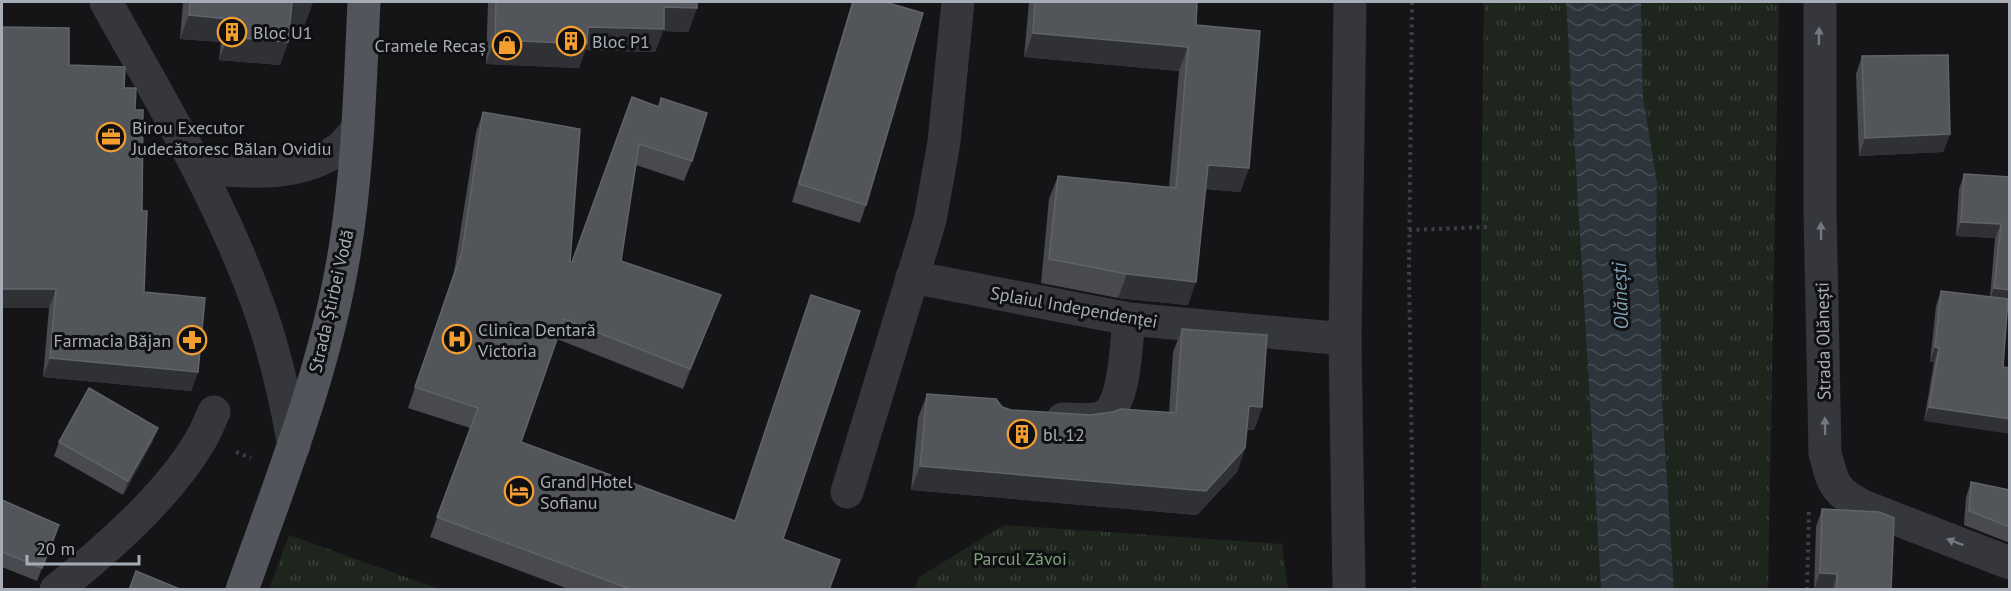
<svg xmlns="http://www.w3.org/2000/svg" width="2011" height="591" font-family="'PT Sans',sans-serif">
<style>
.grass{fill:url(#grass-tufts)}
.water{fill:url(#water-waves)}
.lines{fill:none;stroke-linecap:round;stroke-linejoin:round}
.path{stroke:#3c3f43;stroke-width:4;stroke-dasharray:3 4.5;stroke-linecap:butt}
.minor{stroke:#36373c;stroke-width:33}
.major{stroke:#52555b;stroke-width:33}
.wall{fill:#484a4f}
.shaded-wall{fill:#2f3134}
.building{fill:#52555a;stroke:#606369;stroke-width:1.5}
.oneway{fill:#747880}
.labels{text-anchor:middle;dominant-baseline:central;stroke-width:6;stroke-linejoin:round;paint-order:stroke}
.poi-label{font-size:18px;fill:#a7adb7;stroke:#101012;text-anchor:start}
.street-label{font-size:18px;fill:#a7adb7;stroke:#101012}
.park-label{font-size:18px;fill:#7fa27d;stroke:#101012}
.water-label{font-size:20px;font-style:italic;fill:#7d9fb3;stroke:#101012}
</style>
<defs>
<pattern id="grass-tufts" width="24" height="20" patternUnits="userSpaceOnUse" patternTransform="scale(1.5)"><rect width="24" height="20" fill="#1d251d"/><path d="M3 7l-1-3M5 7V3M7 7l1-3M15 17l-1-3M17 17v-4M19 17l1-3" fill="none" stroke="#3b423c"/></pattern>
<pattern id="water-waves" width="16" height="10" patternUnits="userSpaceOnUse" patternTransform="scale(1.5)"><rect width="16" height="10" fill="#2b353b"/><path d="M0 5q4-4 8 0t8 0" fill="none" stroke="#475055"/></pattern>
</defs>
<rect width="100%" height="100%" fill="#151517"/>
<g class="grass">
<polygon points="1484,2 1566,2 1601,589 1481,590 1481,232"/>
<polygon points="1641,2 1779,2 1768,589 1674,589 1662,400 1661,322 1656,254 1657,182 1643,97"/>
<polygon points="1004,525 1282,544 1288,589 915,589 919,577"/>
<polygon points="289,535 439,589 269,589"/>
</g>
<polygon class="water" points="1566,2 1641,2 1643,97 1657,182 1656,254 1661,322 1662,400 1674,589 1601,589"/>
<g class="lines">
<g class="path">
<polyline points="1412,2 1409,271 1414,590"/>
<polyline points="1409,230 1487,227"/>
<polyline points="236,452 251,458"/>
<polyline points="1807,590 1809,509"/>
</g>
<g class="minor">
<path d="M 106,2 C 162,103 223,203 261,313 C 276,356 286,401 294,446"/>
<path d="M 1820,2 L 1820,211 L 1825,453 C 1833,484 1834,492 1865,507 L 2010,563"/>
<path d="M 198,168 C 245,172 298,178 339,149 C 346,144 352,135 358,129"/>
<polyline points="912,277 1129,319 1345,339"/>
<path d="M 1063,419 C 1075,419 1088,421 1100,418 C 1126,410 1126,342 1129,319"/>
<polyline points="847,492 930,220 944,142 958,2"/>
<path d="M 56,590 C 106,550 168,496 200,441 C 206,432 209,422 214,412"/>
<polyline points="1349,590 1345,339 1350,2"/>
</g>
<path class="major" d="M 242,590 C 281,480 325,370 344,255 C 358,171 360,86 364,2"/>
</g>
<g class="wall">
<polygon points="183,2 313,2 304,26 290,25 288,42 280,65 219,60 221,42 180,39"/>
<polygon points="488,2 697,2 697,8 688,32 663,31 655,52 585,50 579,68 486,64"/>
<polygon points="852,2 885,2 866,205 860,223 792,202"/>
<polygon points="1029,2 1197,2 1196,25 1249,168 1240,192 1206,189 1188,305 1118,298 1041,283 1049,199 1058,176 1169,187 1179,71 1024,57"/>
<polygon points="2,27 69,65 124,88 135,110 142,211 144,292 198,372 191,391 43,377 49,308 2,308"/>
<polygon points="1862,56 1950,134 1943,152 1859,156 1856,74"/>
<polygon points="661,98 692,161 684,181 636,165 621,261 721,295 713,315 683,389 557,339 521,442 735,521 811,295 783,539 829,590 571,590 430,537 470,428 408,408 454,272 476,132 483,112 570,262 572,262 658,106"/>
<polygon points="1964,174 2010,177 2008,304 1924,421 1934,362 1930,362 1936,306 1941,291 1990,297 1995,238 1956,236 1959,189"/>
<polygon points="1182,329 1262,407 1254,430 1247,430 1245,448 1237,472 1197,515 911,490 918,418 927,394 1002,407 1011,410 1090,415 1169,413 1173,352"/>
<polygon points="153,441 123,495 54,456 59,442"/>
<polygon points="1971,482 2010,490 2010,543 1964,525 1966,497"/>
<polygon points="2,500 59,525 37,581 2,567"/>
<polygon points="1822,509 1891,590 1814,590 1816,527"/>
</g>
<g class="shaded-wall">
<polygon points="291,2 313,2 304,26 283,24"/>
<polygon points="664,7 697,8 688,32 663,31 655,52 585,50 579,68 486,64 495,40 588,27"/>
<polygon points="189,15 229,19 221,42 180,39"/>
<polygon points="1033,33 1188,47 1179,71 1024,57"/>
<polygon points="228,37 288,42 280,65 219,60"/>
<polygon points="1950,134 1943,152 1859,156 1865,138"/>
<polygon points="1208,165 1249,168 1240,192 1200,188"/>
<polygon points="1961,222 2001,224 1995,238 1956,236"/>
<polygon points="1127,274 1196,282 1188,305 1118,298"/>
<polygon points="1994,288 2010,290 2010,304 1989,302"/>
<polygon points="2,289 56,289 49,308 2,308"/>
<polygon points="721,295 713,315 683,389 690,369"/>
<polygon points="1935,347 1939,348 1934,362 1930,362"/>
<polygon points="50,358 198,372 191,391 43,377"/>
<polygon points="1249,406 1262,407 1254,430 1241,429"/>
<polygon points="1929,407 2010,419 2010,434 1924,421"/>
<polygon points="158,428 153,441 123,495 128,481"/>
<polygon points="1245,448 1237,472 1197,515 911,490 920,466"/>
<polygon points="1820,573 1837,574 1832,590 1814,590"/>
</g>
<g class="building">
<polygon points="190,2 292,2 288,42 228,37 229,19 189,15"/>
<polygon points="496,2 697,2 697,8 664,7 664,29 588,27 587,44 495,40"/>
<polygon points="853,2 885,2 923,13 866,205 799,184"/>
<polygon points="1035,2 1197,2 1196,25 1260,31 1249,168 1208,165 1196,282 1127,274 1049,259 1058,176 1176,188 1188,47 1033,33"/>
<polygon points="2,27 69,28 69,65 125,67 124,88 136,88 135,110 143,110 142,211 147,211 144,292 205,298 198,372 50,358 56,289 2,289"/>
<polygon points="1948,55 1950,134 1865,138 1862,56"/>
<polygon points="632,97 659,107 661,98 707,113 692,161 639,144 621,261 721,295 690,369 564,319 521,442 735,521 811,295 860,311 783,539 840,560 829,590 633,590 437,517 478,408 415,387 462,252 483,112 580,129 570,262 572,262"/>
<polygon points="1964,174 2010,177 2010,290 1994,288 2001,224 1961,222"/>
<polygon points="1941,291 2008,299 2003,367 2010,368 2010,419 1929,407 1939,348 1935,347"/>
<polygon points="1182,329 1267,335 1262,407 1249,406 1245,448 1206,491 920,466 927,394 996,399 1002,407 1011,410 1090,415 1113,412 1121,409 1176,413"/>
<polygon points="89,388 158,428 128,481 59,442"/>
<polygon points="1971,482 2010,490 2010,527 1969,511"/>
<polygon points="2,500 59,525 42,568 2,552"/>
<polygon points="1822,509 1879,512 1894,518 1891,590 1837,590 1837,574 1820,573"/>
<polygon points="136,571 182,590 129,590"/>
</g>
<defs><path id="oneway-solid" d="M-6-.8H1V-3.2L6.5 0L1 3.2V.8H-6Z" transform="scale(1.5)"/></defs>
<g class="oneway">
<use href="#oneway-solid" transform="translate(1819 36) rotate(-89)"/>
<use href="#oneway-solid" transform="translate(1821 231) rotate(-91)"/>
<use href="#oneway-solid" transform="translate(1825 426) rotate(-91)"/>
<use href="#oneway-solid" transform="translate(1955 542) rotate(-159)"/>
</g>
<defs>
<g id="building-ring" transform="scale(1.5)"><circle r="9.5" fill="#101012" stroke="#f49e30" stroke-width="1.5"/><path d="M-4-6H4V6H1V3H-1V6H-4ZM-2.5-4.3h1.7v1.8h-1.7ZM.8-4.3h1.7v1.8H.8ZM-2.5-1h1.7V.8h-1.7ZM.8-1h1.7V.8H.8Z" fill="#f49e30"/></g>
<g id="shop-ring" transform="scale(1.5)"><circle r="9.5" fill="#101012" stroke="#f49e30" stroke-width="1.5"/><path d="M-5-2.5h2.3a2.7 3.5 0 0 1 5.4 0H5L5.5 6h-11ZM-1.5-2.5h3a1.5 2.3 0 0 0-3 0Z" fill="#f49e30"/></g>
<g id="office-ring" transform="scale(1.5)"><circle r="9.5" fill="#101012" stroke="#f49e30" stroke-width="1.5"/><path d="M-6-3h4V-5.5h4V-3h4V5H-6ZM-1-4.5V-3h2v-1.5ZM-6 0V1H6V0Z" fill="#f49e30"/></g>
<g id="hospital-ring" transform="scale(1.5)"><circle r="9.5" fill="#101012" stroke="#f49e30" stroke-width="1.5"/><path d="M-5-5h3v3.5h4V-5h3V5h-3V1.5h-4V5h-3Z" fill="#f49e30"/></g>
<g id="pharmacy-ring" transform="scale(1.5)"><circle r="9.5" fill="#101012" stroke="#f49e30" stroke-width="1.5"/><path d="M-2-6h4v4h4v4h-4v4h-4v-4h-4v-4h4Z" fill="#f49e30"/></g>
<g id="hotel-ring" transform="scale(1.5)"><circle r="9.5" fill="#101012" stroke="#f49e30" stroke-width="1.5"/><path d="M-6-4.5h1.5V1H6V5H4.5V3h-9V5H-6ZM-4 0a1.8 1.8 0 1 1 3.6 0ZM.5 0V-2.5h3Q6-2.5 6 0Z" fill="#f49e30"/></g>
</defs>
<g fill-rule="evenodd">
<use href="#building-ring" x="232" y="32"/>
<use href="#building-ring" x="571" y="41"/>
<use href="#shop-ring" x="507" y="45"/>
<use href="#office-ring" x="111" y="137"/>
<use href="#hospital-ring" x="457" y="339"/>
<use href="#pharmacy-ring" x="192" y="340"/>
<use href="#building-ring" x="1022" y="434"/>
<use href="#hotel-ring" x="519" y="491"/>
</g>
<g class="labels">
<g class="poi-label">
<text x="253" y="32">Bloc U1</text>
<text x="592" y="41">Bloc P1</text>
<text x="486" y="45" text-anchor="end">Cramele Recaș</text>
<text x="132" y="127">Birou Executor<tspan x="132" dy="21">Judecătoresc Bălan Ovidiu</tspan></text>
<text x="478" y="329">Clinica Dentară<tspan x="478" dy="21">Victoria</tspan></text>
<text x="171" y="340" text-anchor="end">Farmacia Băjan</text>
<text x="1043" y="434">bl. 12</text>
<text x="540" y="481">Grand Hotel<tspan x="540" dy="21">Sofianu</tspan></text>
</g>
<g class="street-label">
<text transform="translate(331 301) rotate(-77)">Strada Știrbei Vodă</text>
<text transform="translate(1074 307) rotate(10)">Splaiul Independenței</text>
<text transform="translate(1823 341) rotate(-91)">Strada Olănești</text>
</g>
<g class="park-label">
<text x="1020" y="558">Parcul Zăvoi</text>
</g>
<g class="water-label">
<text transform="translate(1620 296) rotate(-92)">Olănești</text>
</g>
</g>
<rect width="2011" height="591" fill="none" stroke="#a7adb7" stroke-width="6"/>
<path d="M27 555v9h112v-9" fill="none" stroke="#a7adb7" stroke-width="3"/>
<text x="36" y="555" font-size="18" fill="#a7adb7" stroke="#101012" stroke-width="4.5" paint-order="stroke">20 m</text>
</svg>
